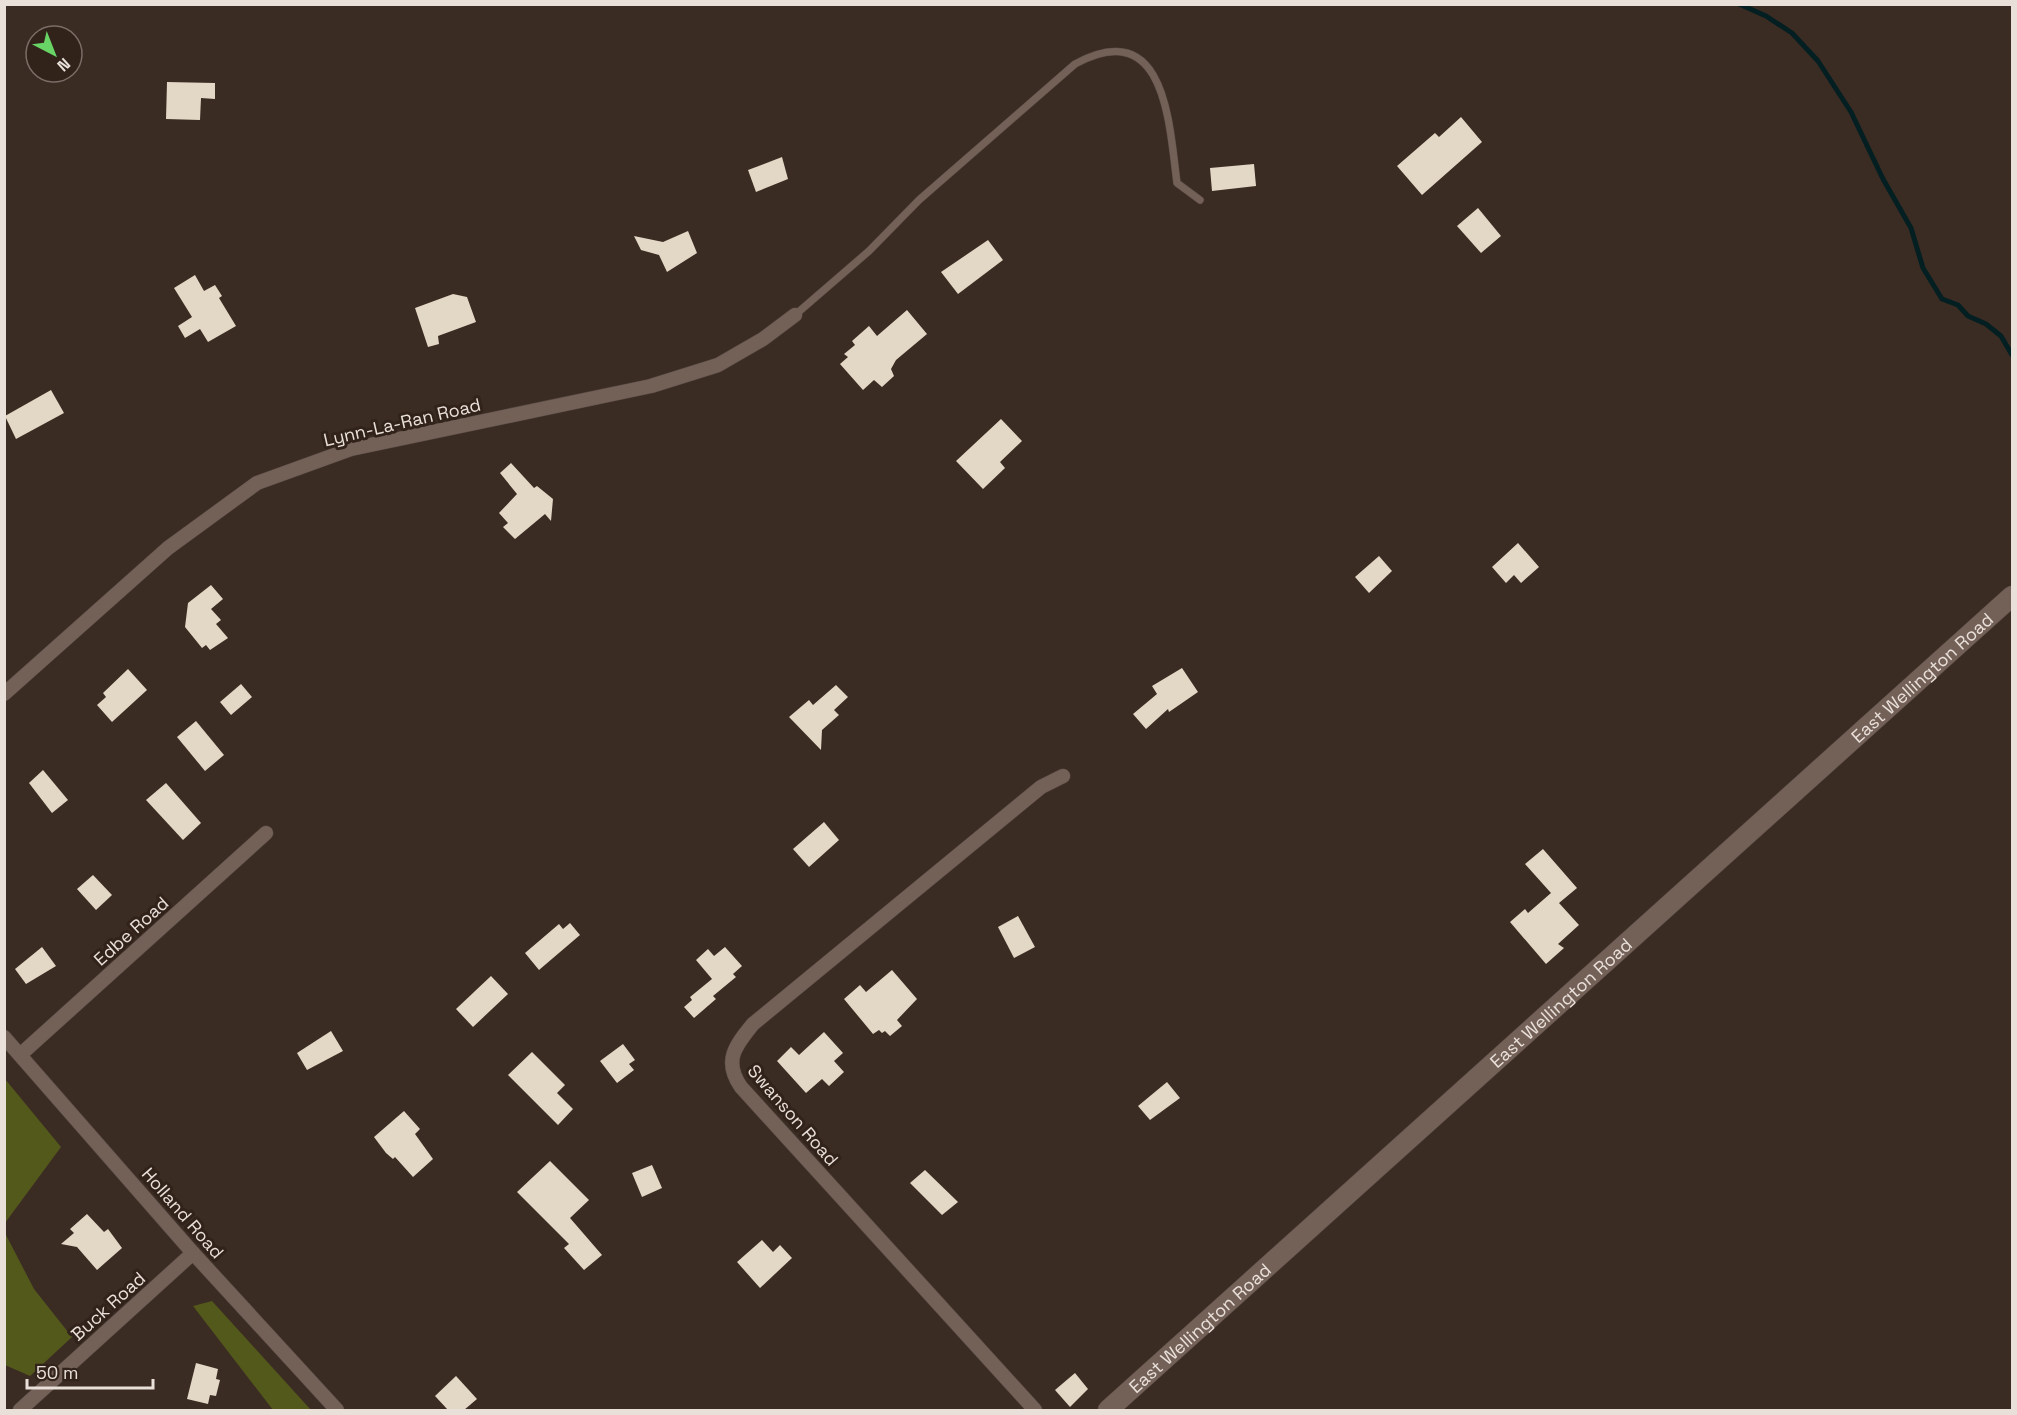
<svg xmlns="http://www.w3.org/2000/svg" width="2017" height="1415" font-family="'Space Grotesk',sans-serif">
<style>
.green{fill:#53581b}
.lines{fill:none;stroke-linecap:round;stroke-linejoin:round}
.stream{stroke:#031f22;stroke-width:5}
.building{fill:#e3d7c5}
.lane-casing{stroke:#564942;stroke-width:8}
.street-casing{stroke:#564942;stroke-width:15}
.secondary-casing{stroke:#564942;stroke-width:21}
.lane{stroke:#736158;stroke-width:7}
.street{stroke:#736158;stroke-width:14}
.secondary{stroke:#736158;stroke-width:20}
.labels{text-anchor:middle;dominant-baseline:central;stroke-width:6;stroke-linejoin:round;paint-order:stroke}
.street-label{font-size:18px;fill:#eae0da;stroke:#31221a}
</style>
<rect width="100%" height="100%" fill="#3b2c23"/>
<g class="green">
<polygon points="5,1079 61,1147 5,1223"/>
<polygon points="5,1233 34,1289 72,1337 30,1376 5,1365"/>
<polygon points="212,1301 311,1410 273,1410 193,1306"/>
</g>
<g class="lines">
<polyline class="stream" points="1739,4 1766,16 1792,33 1818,61 1851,112 1883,179 1911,228 1923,268 1942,299 1958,305 1968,316 1986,324 2001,336 2012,355"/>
</g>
<g class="building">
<polygon points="167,82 215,83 215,99 201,98 200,120 166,119"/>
<polygon points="1461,117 1482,142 1422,195 1397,166 1435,133 1439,137"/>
<polygon points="782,157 788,179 756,192 748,170"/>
<polygon points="1254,164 1256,186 1212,191 1210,168"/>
<polygon points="1478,208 1501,236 1481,253 1457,226"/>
<polygon points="688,231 697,253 667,272 659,255 641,250 634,236 663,242"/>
<polygon points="988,240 1003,260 958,294 941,272"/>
<polygon points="195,275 204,291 215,285 222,296 219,298 236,326 208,342 200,329 185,338 178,326 192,317 174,288"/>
<polygon points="453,294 467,297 476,322 438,336 439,344 428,347 415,308"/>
<polygon points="907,310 927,334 896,360 891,369 894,376 882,387 874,380 863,390 840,364 848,357 844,354 855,345 852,341 869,326 877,336"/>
<polygon points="51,390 64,413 16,439 5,416"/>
<polygon points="1001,419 1022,441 1000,462 1005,468 983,489 956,461"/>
<polygon points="511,463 534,488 537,486 553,499 551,521 545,514 515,539 503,527 508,523 499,513 517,494 500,473"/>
<polygon points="1518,543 1539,567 1521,583 1514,575 1506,583 1492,567"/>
<polygon points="1379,556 1392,571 1369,593 1355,577"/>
<polygon points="211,585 223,599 211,609 221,620 216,624 228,638 210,650 206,645 202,648 185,627 188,603"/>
<polygon points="1182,668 1198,692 1169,712 1168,709 1146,729 1133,714 1157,694 1152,686"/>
<polygon points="128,669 147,690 112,722 97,705 106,697 103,693"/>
<polygon points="241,684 252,697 231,715 220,702"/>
<polygon points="836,685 848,697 834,710 839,715 822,730 821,750 789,717 809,700 813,705"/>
<polygon points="196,721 224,755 205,771 177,737"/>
<polygon points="43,770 68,800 52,813 29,783"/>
<polygon points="166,783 201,823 183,840 146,800"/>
<polygon points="824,822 839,840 809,867 793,849"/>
<polygon points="1543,849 1577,888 1559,903 1579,925 1558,944 1564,948 1546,964 1510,922 1525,909 1528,913 1551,893 1525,864"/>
<polygon points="93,875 112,895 96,910 77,889"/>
<polygon points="1018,916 1035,947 1014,958 998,927"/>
<polygon points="570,923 580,935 539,970 525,953 559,924 563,929"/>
<polygon points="42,947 56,966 26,984 15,969"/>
<polygon points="725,947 742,966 733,974 736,977 713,996 716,999 694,1018 684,1007 692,1000 690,997 712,979 696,960 708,949 714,956"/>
<polygon points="892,970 917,999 897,1020 902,1026 890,1036 885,1031 882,1033 879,1030 873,1034 844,999 860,985 866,992"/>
<polygon points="491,976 508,994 473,1027 456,1009"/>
<polygon points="331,1031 343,1051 307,1070 297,1053"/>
<polygon points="824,1032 843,1053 834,1061 844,1072 829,1086 822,1079 806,1093 777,1061 791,1047 799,1055"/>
<polygon points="623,1044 635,1060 629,1064 634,1070 617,1083 600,1061"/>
<polygon points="532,1052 565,1085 557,1093 573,1109 558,1125 508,1075"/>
<polygon points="1167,1082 1180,1098 1150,1120 1138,1106"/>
<polygon points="404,1111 420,1129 415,1134 433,1159 413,1177 395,1157 393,1159 386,1153 374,1137"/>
<polygon points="550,1161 589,1200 570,1218 602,1255 584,1270 564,1248 569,1244 517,1192"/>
<polygon points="652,1165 662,1188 642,1197 632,1173"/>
<polygon points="925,1170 958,1202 942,1215 910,1183"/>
<polygon points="87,1214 104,1232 108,1229 122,1248 97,1270 77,1247 61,1244 74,1233 70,1229"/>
<polygon points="762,1240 773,1252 780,1245 792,1258 760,1288 737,1262"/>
<polygon points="196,1363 218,1369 216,1379 220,1380 216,1396 210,1395 208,1404 187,1399"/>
<polygon points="1075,1373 1088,1389 1070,1407 1055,1390"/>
<polygon points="456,1376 477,1399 464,1410 448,1410 435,1396"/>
</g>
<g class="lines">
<g class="lane-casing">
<path id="lane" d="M 795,315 L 869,251 L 919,200 L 1075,64 C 1166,15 1169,123 1177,183 L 1200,200"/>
</g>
<g class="street-casing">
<g id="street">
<polyline points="4,694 168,548 257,483 351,449 651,386 718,365 763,339 795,315"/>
<polyline points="4,1037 193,1253 337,1410"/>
<polyline points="20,1055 266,833"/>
<polyline points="20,1410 193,1253"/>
<path d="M 1035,1410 L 741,1087 C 723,1061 735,1046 753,1024 L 1041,787 L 1063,776"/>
</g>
</g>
<g class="secondary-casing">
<g id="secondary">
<path id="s1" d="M 1108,1410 L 2012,596"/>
</g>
</g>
<use href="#lane" class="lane"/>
<use href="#street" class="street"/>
<use href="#secondary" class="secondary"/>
</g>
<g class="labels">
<g class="street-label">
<text transform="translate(402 422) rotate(-13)">Lynn-La-Ran Road</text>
<text stroke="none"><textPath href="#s1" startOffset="1095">East Wellington Road</textPath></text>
<text transform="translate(131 931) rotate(-42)">Edbe Road</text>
<text stroke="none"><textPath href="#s1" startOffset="609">East Wellington Road</textPath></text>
<text transform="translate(793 1115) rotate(49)">Swanson Road</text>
<text transform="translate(183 1213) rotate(49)">Holland Road</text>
<text transform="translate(108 1306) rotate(-42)">Buck Road</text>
<text stroke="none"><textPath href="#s1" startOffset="123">East Wellington Road</textPath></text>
</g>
</g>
<rect width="2017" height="1415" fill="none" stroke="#eae0da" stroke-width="12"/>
<g transform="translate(54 54) rotate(138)"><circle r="28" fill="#31221a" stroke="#7b6e67" stroke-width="1.5"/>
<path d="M0-4.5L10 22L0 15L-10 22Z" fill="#68d465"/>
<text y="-9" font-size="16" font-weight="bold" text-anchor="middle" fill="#eae0da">N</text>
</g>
<path d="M27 1379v9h126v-9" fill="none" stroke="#eae0da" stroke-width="3"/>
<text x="36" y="1379" font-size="18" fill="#eae0da" stroke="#31221a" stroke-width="4.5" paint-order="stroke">50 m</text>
</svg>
